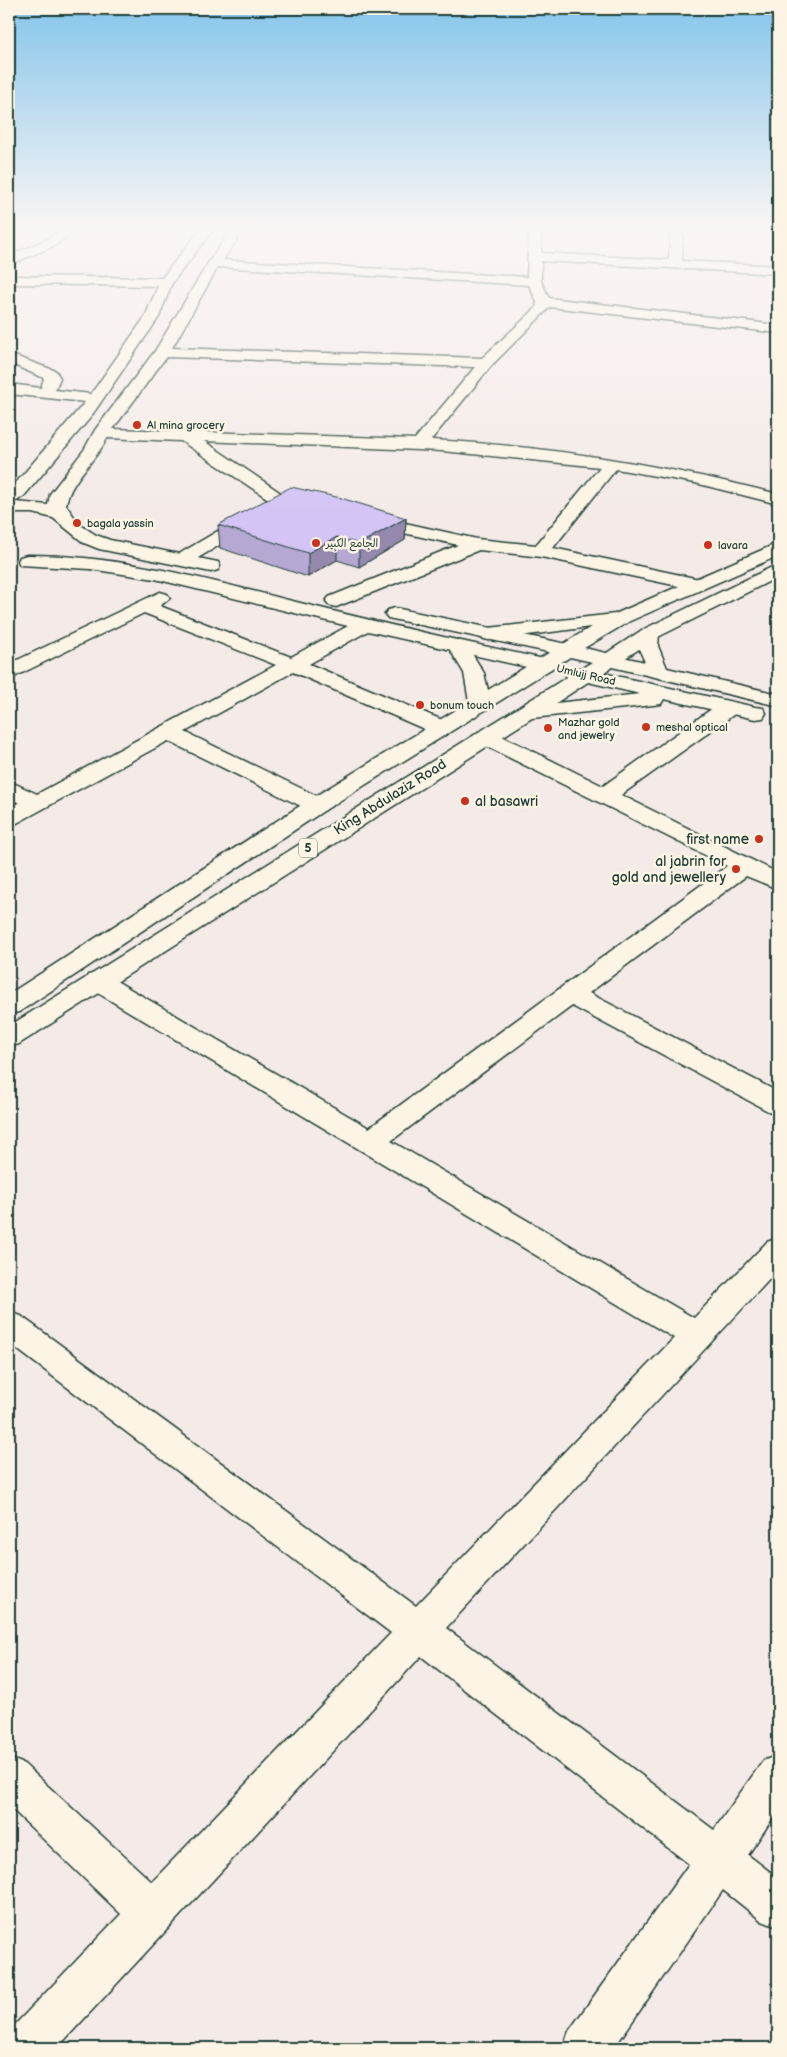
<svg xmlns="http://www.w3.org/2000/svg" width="787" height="2057" font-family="'Balsamiq Sans','Playpen Sans Arabic',sans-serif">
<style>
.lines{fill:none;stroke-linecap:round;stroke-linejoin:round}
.minor-casing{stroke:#1f3d34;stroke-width:3}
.major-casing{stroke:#1f3d34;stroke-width:3}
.highway-casing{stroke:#1f3d34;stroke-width:3}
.minor{fill:#fcf5e5;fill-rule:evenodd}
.major{fill:#fcf5e5;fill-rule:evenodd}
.highway{fill:#fcf5e5;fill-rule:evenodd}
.wall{fill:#b5a9d3;stroke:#1f3d34}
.shaded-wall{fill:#9489ac;stroke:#1f3d34}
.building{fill:#d3c4f5;stroke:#1f3d34}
.poi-dot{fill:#c8321e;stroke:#fcf5e5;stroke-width:2}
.labels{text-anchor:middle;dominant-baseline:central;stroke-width:5;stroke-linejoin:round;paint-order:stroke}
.far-poi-label{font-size:11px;fill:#1f3d34;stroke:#fcf5e5;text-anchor:start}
.far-street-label{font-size:11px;fill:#1f3d34;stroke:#fcf5e5}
.shield{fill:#fcf5e5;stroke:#617469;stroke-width:1}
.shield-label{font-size:12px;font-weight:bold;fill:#1f3d34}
.street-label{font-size:14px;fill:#1f3d34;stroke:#fcf5e5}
.poi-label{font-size:14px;fill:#1f3d34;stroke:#fcf5e5;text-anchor:end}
</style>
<rect width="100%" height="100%" fill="#f4ebe8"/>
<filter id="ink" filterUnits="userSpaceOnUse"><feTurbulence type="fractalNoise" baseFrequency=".02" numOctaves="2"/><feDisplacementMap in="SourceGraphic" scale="10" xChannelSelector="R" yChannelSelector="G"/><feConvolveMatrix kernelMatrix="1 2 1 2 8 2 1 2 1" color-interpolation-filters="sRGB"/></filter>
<g filter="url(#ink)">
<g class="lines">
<g class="minor-casing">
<g id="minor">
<polygon points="64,226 78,226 56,245 9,265 9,256 48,239"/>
<path d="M 203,226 L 216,226 L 172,283 L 159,317 L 90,418 L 24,496 L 15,502 L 48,505 L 50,494 L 84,450 L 95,430 L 155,351 L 208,263 L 234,226 L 246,226 L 223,260 L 527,277 L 529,226 L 541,226 L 541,253 L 669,260 L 671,226 L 683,226 L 682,261 L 778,266 L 778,274 L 541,261 L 541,281 L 549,298 L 778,325 L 778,333 L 550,307 L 491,366 L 431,440 C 549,446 664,465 778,494 L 778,504 L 695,483 L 616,469 L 553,548 L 704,580 L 707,584 L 704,588 L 697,590 L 541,557 L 479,550 L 336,607 L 329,605 L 326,601 L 329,597 L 458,545 L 363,524 L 360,520 L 363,516 L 369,515 L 477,539 L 536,545 L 600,467 L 442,451 L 204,441 L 291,500 L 288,504 L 198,558 L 218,562 L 220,566 L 218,570 L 211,572 L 99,549 L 84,543 L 53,518 L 33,513 L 9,513 L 9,491 L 85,402 L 9,394 L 9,384 L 41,388 L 44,378 L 9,363 L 9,354 L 56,371 L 60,378 L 55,390 L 91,394 L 145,317 L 158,286 L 9,284 L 9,276 L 162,278 ZM 218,267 L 529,285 L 537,302 L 536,308 L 482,358 L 172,348 ZM 166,357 L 475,367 L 415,439 L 113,429 ZM 107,438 L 181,441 L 270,500 L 179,554 L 110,540 L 96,535 L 79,524 L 66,505 C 70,480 96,461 107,438 Z"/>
<path d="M 27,555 C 117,555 202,578 288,600 C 373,621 458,641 544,659 L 551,661 L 554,665 L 551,669 L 544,671 L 368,631 L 309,664 L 447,722 L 450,727 L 447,732 L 439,734 L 431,732 L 293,672 L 185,732 L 325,800 L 329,805 L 325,810 L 317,812 L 309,810 L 168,741 L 17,823 L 9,825 L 9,809 L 19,803 L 9,797 L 9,781 L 37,794 L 276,665 L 144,613 L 16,676 L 9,678 L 9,664 L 160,592 L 167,594 L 170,598 L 160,606 L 291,657 L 348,626 L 155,579 L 90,569 L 20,565 L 18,561 L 20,557 Z"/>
<polygon points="395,608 567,644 574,646 577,650 574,654 567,656 388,618 385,614 388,610"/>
<polygon points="728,702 736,703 739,708 736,713 621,795 778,873 778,889 746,876 589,993 778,1092 778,1114 768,1111 572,1006 391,1141 694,1318 767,1242 778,1238 778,1270 446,1628 714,1830 763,1761 778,1755 778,1810 748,1855 778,1878 778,1927 762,1921 723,1890 614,2048 563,2048 569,2031 689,1864 421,1656 57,2048 9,2048 9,2031 121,1914 9,1806 9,1758 24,1764 152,1882 391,1633 9,1343 9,1312 21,1316 416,1606 674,1338 88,987 84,981 88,975 97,973 106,975 369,1128 727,866 478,742 475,737 478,732 486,730 494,732 603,786 720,703"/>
</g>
</g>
<g class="major-casing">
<g id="major">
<polygon points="778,543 778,556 630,621 574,654 567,656 560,654 557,650 560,646 591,627 488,640 481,638 478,634 481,630 488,628 615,614"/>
<polygon points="778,564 778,577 656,638 616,664 609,666 602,664 599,660 602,656 642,630"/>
</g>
</g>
<g class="highway-casing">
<path id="highway" d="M 649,628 L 656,630 L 659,634 L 658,646 L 667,668 L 778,694 L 778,706 L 612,667 L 603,673 L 755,707 L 763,708 L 766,713 L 763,718 L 755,719 L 664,699 L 661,704 L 653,705 L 532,718 L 19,1044 L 9,1047 L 9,1026 L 567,677 L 565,673 L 568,669 L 582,668 L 592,662 L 570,657 L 325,810 L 19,1012 L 9,1014 L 9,994 L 309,800 L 469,702 L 464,673 L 449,648 L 452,644 L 459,642 L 466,644 L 484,673 L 488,690 L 560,646 L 567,644 L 645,662 C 640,651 634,641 642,630 ZM 588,682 L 640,694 L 556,703 Z"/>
</g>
<use href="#minor" class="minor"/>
<use href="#major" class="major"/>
<use href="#highway" class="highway"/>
</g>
<polygon class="wall" points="406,518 405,540 359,567 337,560 308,577 220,548 218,525"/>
<g class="shaded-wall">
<polygon points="406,518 405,540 359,567 359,544"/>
<polygon points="337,537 337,560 308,577 308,553"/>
</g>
<polygon class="building" points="291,487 341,498 406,518 359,544 337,537 308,553 218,525"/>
</g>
<linearGradient id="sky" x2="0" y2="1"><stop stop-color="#85c5eb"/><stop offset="0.44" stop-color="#faf6f5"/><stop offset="1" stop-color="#faf6f5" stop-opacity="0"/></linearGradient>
<rect width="787" height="514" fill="url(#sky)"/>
<g class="poi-dot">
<circle cx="137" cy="425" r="5"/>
<circle cx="77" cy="523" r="5"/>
<circle cx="316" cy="543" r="5"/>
<circle cx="708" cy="545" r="5"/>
<circle cx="420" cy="705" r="5"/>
<circle cx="646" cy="727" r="5"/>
<circle cx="548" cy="728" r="5"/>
<circle cx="465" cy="801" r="5"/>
<circle cx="759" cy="839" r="5"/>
<circle cx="736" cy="869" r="5"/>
</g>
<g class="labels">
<g class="far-poi-label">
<text x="147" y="425">Al mina grocery</text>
<text x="87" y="523">bagala yassin</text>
<text x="326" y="543">الجامع الكبير</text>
<text x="718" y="545">lavara</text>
<text x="430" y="705">bonum touch</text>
<text x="558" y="722">Mazhar gold<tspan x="558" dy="13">and jewelry</tspan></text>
<text x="656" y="727">meshal optical</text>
</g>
<g class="far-street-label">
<text transform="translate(586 675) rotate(13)">Umlujj Road</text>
</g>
<rect class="shield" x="299" y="838.5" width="18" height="19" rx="4"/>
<g class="shield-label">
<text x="308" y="848">5</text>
</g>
<g class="street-label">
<text transform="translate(390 797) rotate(-32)">King Abdulaziz Road</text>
</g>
<g class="poi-label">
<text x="475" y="801" text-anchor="start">al basawri</text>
<text x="749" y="839">first name</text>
<text x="726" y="861">al jabrin for<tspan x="726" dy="16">gold and jewellery</tspan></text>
</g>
</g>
<rect width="787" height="2057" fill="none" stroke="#fcf5e5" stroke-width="30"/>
<rect x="15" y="15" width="757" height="2027" fill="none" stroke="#1f3d34" stroke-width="2" filter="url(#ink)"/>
</svg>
